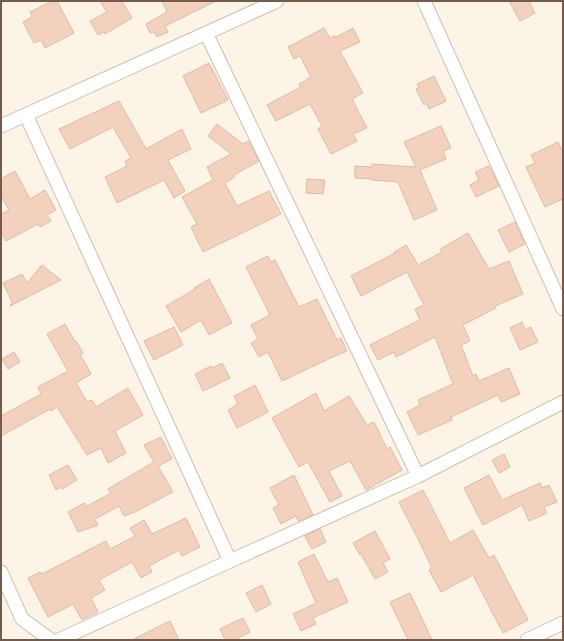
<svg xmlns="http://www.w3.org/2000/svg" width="564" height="641" font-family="Poppins,sans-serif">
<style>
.building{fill:#f2d2be;stroke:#e5b99f}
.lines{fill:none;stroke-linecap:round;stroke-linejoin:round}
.minor-casing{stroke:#d0beaf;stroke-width:15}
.minor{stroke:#fff;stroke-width:13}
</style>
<rect width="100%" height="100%" fill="#fcf4e7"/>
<g class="building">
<polygon points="52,1 57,1 74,33 45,48 41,40 34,43 23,22 32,17 30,12"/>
<polygon points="100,1 122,1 132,18 105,34 104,32 98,35 90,21 107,12"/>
<polygon points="162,1 216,1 165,26 168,32 157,37 154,32 150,33 146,24 167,12"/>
<polygon points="509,1 529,1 535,13 520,21"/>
<polygon points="324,28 330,38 335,36 336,37 353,28 360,42 340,51 363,93 352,99 367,128 353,134 357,141 331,154 318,129 322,126 310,104 276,121 267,105 301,87 299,84 311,77 300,56 294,59 288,47"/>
<polygon points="209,63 228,100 201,113 183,76"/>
<polygon points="434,76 446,101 429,109 426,103 424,105 416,89 419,88 417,84"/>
<polygon points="119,101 146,149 182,129 191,149 168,160 185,191 174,198 164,180 117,203 105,177 127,166 125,161 131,158 113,127 70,149 59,129"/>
<polygon points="217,124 243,144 249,141 259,161 234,175 235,177 225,183 237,206 269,191 281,214 203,252 191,227 197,224 182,197 213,180 207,167 231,154 208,136"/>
<polygon points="441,126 451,148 443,151 446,159 420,170 437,210 414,220 398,182 371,180 371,179 355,178 355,166 372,167 372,164 416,167 404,142"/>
<polygon points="558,142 563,153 563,199 545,207 526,167 535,163 531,155"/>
<polygon points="489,166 499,186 476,197 470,185 479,180 475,172"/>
<polygon points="15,171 30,199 45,190 56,210 47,215 51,221 40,227 38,224 6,241 1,232 1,214 9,210 1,196 1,179"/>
<polygon points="307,179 325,180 323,194 306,193"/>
<polygon points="515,222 525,244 509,252 498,230"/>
<polygon points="468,233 489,269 509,261 523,294 495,306 496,308 463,325 470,341 461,345 473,376 476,374 479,381 509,368 520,394 501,402 498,395 451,417 452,420 418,435 407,412 420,405 418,400 453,384 435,337 396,357 394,352 378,360 370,345 420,320 415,309 424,305 407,272 361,296 351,276 395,253 394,252 406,245 418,265 442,252 440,249"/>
<polygon points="268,256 271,262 275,260 299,307 317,299 337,340 341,338 347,351 335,356 282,381 268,352 259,357 251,343 258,339 251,325 270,315 246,267"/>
<polygon points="42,265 61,280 10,306 12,302 3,283 22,274 27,283"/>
<polygon points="209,279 232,323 209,335 201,320 181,332 166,306 195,289 194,288"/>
<polygon points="522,322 525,330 531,327 538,342 520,350 510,328"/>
<polygon points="65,324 75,342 76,341 83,353 80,354 91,374 76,383 87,402 92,400 96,407 128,388 143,415 115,431 126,453 108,463 101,448 87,455 57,407 51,411 50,409 1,436 1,416 41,394 38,387 68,371 47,334"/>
<polygon points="174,327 183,345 154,360 144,341"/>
<polygon points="14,352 20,362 8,369 2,359"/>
<polygon points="222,363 230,378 203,391 195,374 211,366 212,368"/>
<polygon points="255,385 268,412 237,428 228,410 238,404 234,396"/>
<polygon points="316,393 324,411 349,396 367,425 374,422 387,449 390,447 402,470 366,490 350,461 329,471 342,496 330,502 308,462 299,467 272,418"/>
<polygon points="161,437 172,459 158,466 173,492 135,512 124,516 119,506 95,519 98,525 78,532 68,512 84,503 87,506 111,493 108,489 154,462 144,445"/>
<polygon points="504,454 510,467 499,473 492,460"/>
<polygon points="68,465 77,480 62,489 61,487 56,490 49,475"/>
<polygon points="294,475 313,515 298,521 296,516 281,524 273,508 279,505 270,488"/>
<polygon points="489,475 502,500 540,483 542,488 549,485 557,502 544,507 547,513 529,521 522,505 483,525 464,488"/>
<polygon points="423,490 450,543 473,530 489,558 494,555 528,620 503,633 473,575 441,592 429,570 432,568 417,537 399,502"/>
<polygon points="186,518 200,547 182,556 179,550 149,566 152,572 141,578 132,562 99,580 105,590 91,598 98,612 82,620 73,604 48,617 28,578 40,572 42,574 106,541 110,549 135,536 130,528 144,520 152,534"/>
<polygon points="320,529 326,542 312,549 305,536"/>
<polygon points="375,531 390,559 383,563 388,572 375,579 361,554 360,555 353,543"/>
<polygon points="314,554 328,582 337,578 348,602 313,618 316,624 301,631 293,614 316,603 298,562"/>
<polygon points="262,585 271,604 256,612 246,593"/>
<polygon points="410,593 432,640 408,640 390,602"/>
<polygon points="243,618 250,632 234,640 225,640 220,629"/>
<polygon points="170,621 179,640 132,640"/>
</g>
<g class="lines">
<g class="minor-casing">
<g id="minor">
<polyline points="424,1 563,309"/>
<polyline points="206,33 418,476"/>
<polyline points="26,115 230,561"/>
<polyline points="1,126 277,1"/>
<polyline points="1,572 22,619 51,640"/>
<polyline points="59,640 230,561 418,476 563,402"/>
<polyline points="527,640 563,623"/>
</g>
</g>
<use href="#minor" class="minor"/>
</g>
<rect width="564" height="641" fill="none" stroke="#765a4b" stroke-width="4"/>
</svg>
